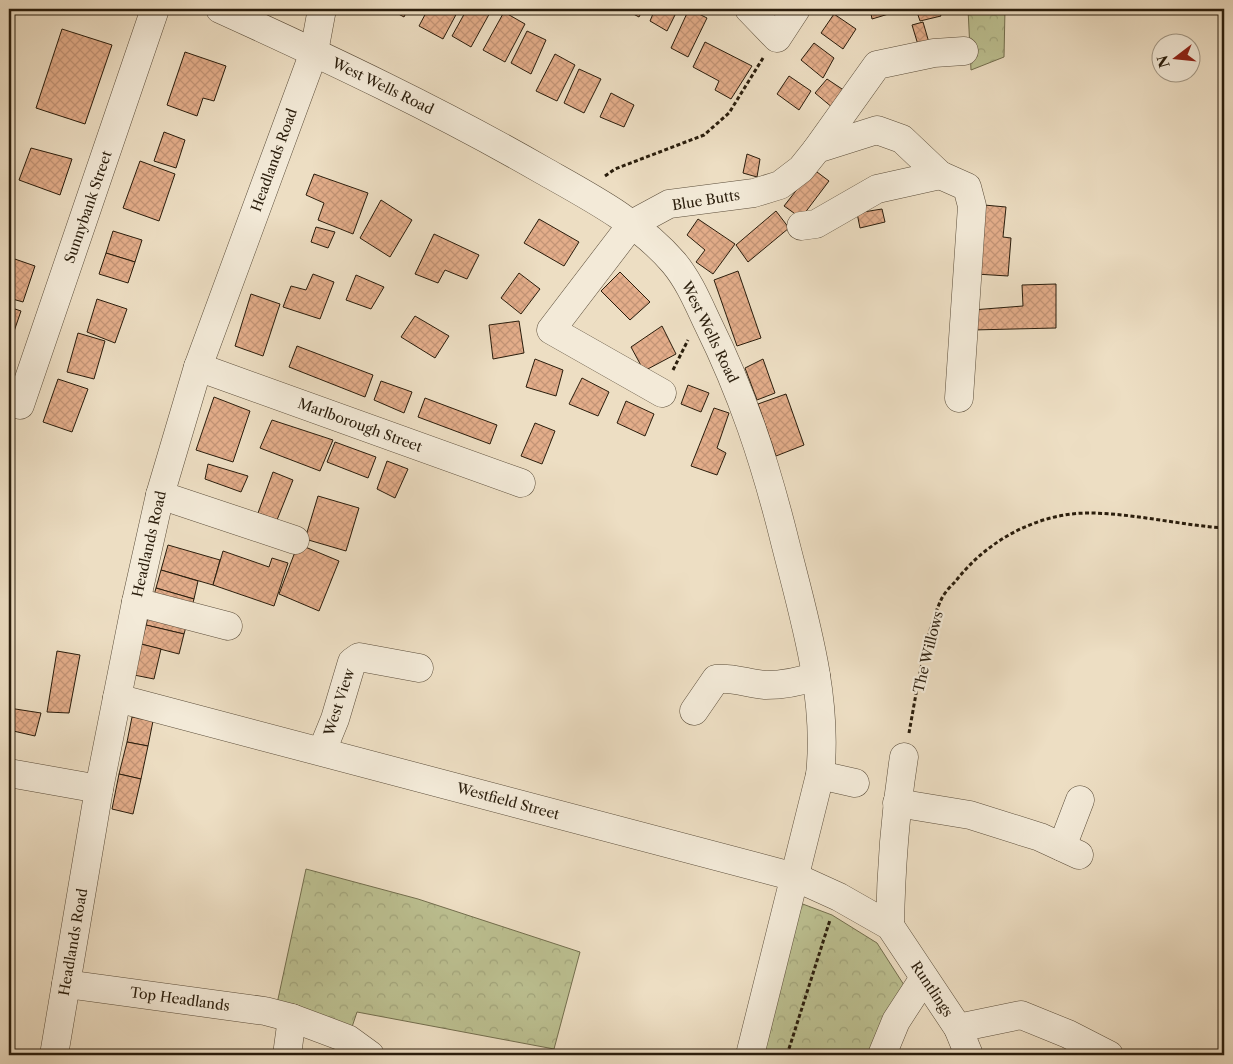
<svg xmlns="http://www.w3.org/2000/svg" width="1233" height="1064" font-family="'Libre Caslon Text',serif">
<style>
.forest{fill:url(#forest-crowns);stroke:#736e4e}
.building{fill:url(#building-cross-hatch);stroke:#2a1d0c}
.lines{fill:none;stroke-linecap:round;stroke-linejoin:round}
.minor-casing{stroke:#5b4d3a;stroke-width:29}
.path{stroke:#2a1d0c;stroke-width:3;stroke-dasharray:4 2.5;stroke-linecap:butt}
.minor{stroke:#f3ead8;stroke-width:28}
.labels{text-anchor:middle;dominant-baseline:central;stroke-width:4.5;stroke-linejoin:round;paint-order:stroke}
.street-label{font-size:14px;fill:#2a1d0c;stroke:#f3ead8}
</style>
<defs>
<pattern id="forest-crowns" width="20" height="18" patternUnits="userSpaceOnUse" patternTransform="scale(1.25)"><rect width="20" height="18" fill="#bcc091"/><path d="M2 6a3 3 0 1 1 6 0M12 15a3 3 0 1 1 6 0" fill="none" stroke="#a2a57c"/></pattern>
<pattern id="building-cross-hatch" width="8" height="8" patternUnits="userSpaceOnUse" patternTransform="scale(1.25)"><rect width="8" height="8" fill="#e3ad8a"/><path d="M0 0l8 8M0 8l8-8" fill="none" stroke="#c39476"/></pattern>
</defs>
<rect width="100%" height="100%" fill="#eddec3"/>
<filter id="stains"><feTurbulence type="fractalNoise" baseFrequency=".004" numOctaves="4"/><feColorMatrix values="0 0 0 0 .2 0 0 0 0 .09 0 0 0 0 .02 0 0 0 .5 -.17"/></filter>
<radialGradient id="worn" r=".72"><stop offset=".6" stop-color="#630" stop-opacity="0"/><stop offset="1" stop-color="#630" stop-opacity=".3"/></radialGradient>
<g class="forest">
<polygon points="968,9 1005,9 1004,57 971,70"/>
<polygon points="306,869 418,899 580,952 554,1049 357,1012 348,1039 275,1013"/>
<polygon points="800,903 832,915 877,943 904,985 874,1055 761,1055"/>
</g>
<g class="building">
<polygon points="227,9 269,9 262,24"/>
<polygon points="389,9 408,9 404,17"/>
<polygon points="428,9 459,9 443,39 419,26"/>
<polygon points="467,9 492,9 471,47 452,36"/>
<polygon points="624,9 643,9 639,17"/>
<polygon points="655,9 678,9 667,31 650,21"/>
<polygon points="689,9 707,18 688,57 671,48"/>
<polygon points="870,9 905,9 872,19"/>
<polygon points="916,9 938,9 941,16 920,21"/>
<polygon points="504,12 525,24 505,62 483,50"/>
<polygon points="834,14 856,29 843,49 821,33"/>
<polygon points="923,22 930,46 919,48 912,25"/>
<polygon points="62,29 112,45 85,124 36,108"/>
<polygon points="527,31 546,40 531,74 511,63"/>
<polygon points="705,42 752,66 731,99 715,90 719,81 693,67"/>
<polygon points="814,43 834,58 823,78 801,60"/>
<polygon points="185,52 226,66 214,101 203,98 197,116 167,105"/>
<polygon points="555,54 575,65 557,101 536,91"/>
<polygon points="579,69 601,79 584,113 564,103"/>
<polygon points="789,76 811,91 799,110 777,94"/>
<polygon points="827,79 845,91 833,108 815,93"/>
<polygon points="611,93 634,105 624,127 600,117"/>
<polygon points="164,132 185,140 176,168 154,161"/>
<polygon points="31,148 72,159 60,195 19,180"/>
<polygon points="747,154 760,159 757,177 743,173"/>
<polygon points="140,161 175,174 159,221 123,208"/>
<polygon points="813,169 829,181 801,218 784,206"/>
<polygon points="314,174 368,193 353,234 318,220 324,203 306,195"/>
<polygon points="381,200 412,220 390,257 360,238"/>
<polygon points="984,205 1006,207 1003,237 1011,238 1008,276 976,274"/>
<polygon points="882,209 885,222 860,228 857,213"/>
<polygon points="776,211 789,228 748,262 736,245"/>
<polygon points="539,219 579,242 564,266 524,243"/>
<polygon points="698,219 735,244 713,274 696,262 705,250 687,235"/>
<polygon points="316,227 335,232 328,248 311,242"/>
<polygon points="113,231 142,240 135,262 106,253"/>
<polygon points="434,234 479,255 467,279 445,270 438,283 415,274"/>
<polygon points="106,253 135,262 128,283 99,274"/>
<polygon points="9,257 35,266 23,302 9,298"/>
<polygon points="738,271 761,338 737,346 714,280"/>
<polygon points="620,272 650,302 630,320 601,291"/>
<polygon points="519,273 540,289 521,314 501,298"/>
<polygon points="313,274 334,282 320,319 283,307 291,286 306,290"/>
<polygon points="356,275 384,287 371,309 346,300"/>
<polygon points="1056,284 1056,328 972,330 972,310 1023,306 1022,285"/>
<polygon points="251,294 280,304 263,356 235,346"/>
<polygon points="97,299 127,309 115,343 87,332"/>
<polygon points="9,307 21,311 9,346"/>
<polygon points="415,316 449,336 435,358 401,337"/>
<polygon points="519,321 524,353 493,359 489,325"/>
<polygon points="662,326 676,354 644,371 631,347"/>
<polygon points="78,333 105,341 94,379 67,372"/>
<polygon points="297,346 373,375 365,397 289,367"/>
<polygon points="535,359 563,370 556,396 526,387"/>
<polygon points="763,359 775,393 757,400 745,368"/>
<polygon points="582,378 609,392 598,416 569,404"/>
<polygon points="58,379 88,389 72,432 43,422"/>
<polygon points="381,381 412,392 404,413 374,400"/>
<polygon points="688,385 709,393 701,412 681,404"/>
<polygon points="786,394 804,445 776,456 758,404"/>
<polygon points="214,397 250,411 233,462 196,450"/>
<polygon points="425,398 497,425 490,444 418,417"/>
<polygon points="626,401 654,414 645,436 617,423"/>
<polygon points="714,408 729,413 717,448 726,453 717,475 691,466"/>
<polygon points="272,420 333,440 320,471 260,448"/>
<polygon points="535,423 555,431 542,464 521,456"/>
<polygon points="335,442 376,457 368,478 327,462"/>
<polygon points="387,461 408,469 395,498 377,489"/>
<polygon points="208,464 248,476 241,492 205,479"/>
<polygon points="273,472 293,480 277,520 258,513"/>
<polygon points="9,474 14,475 9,496"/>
<polygon points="318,496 359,508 346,551 305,539"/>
<polygon points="298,544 339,561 319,611 279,594"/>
<polygon points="168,545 220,560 213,585 161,570"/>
<polygon points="223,551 269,567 272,558 288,563 274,606 213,585"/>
<polygon points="161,570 198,581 194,599 156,588"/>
<polygon points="156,588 194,599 189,616 151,606"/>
<polygon points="151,606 189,616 184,634 146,625"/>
<polygon points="146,625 184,634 179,654 141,644"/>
<polygon points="141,644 161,649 154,679 134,675"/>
<polygon points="57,651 80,655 69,713 47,712"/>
<polygon points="9,708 41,713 35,736 9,730"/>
<polygon points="132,717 153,721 148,746 127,742"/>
<polygon points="127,742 148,746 141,779 119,774"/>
<polygon points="119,774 141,779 133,814 112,809"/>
</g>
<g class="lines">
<g class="minor-casing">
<g id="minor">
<path d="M 220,9 C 330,59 440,111 544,171 C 590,197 640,223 674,263 C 689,281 698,303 708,324 C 742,393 764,459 783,534 C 802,611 829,694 820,775 L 750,1055"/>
<polyline points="749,9 777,38 796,9"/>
<polyline points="817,149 877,65 934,53 964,51"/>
<polyline points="940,175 967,187 972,206 959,398"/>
<polyline points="198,367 521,483"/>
<polyline points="662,393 551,330 632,224 669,204 754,193 780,185 801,169 817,149 877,130 902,139 940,175 877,189 816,224 801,226"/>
<polyline points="20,405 155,9"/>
<polyline points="160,495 295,540"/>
<polyline points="136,602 228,626"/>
<polyline points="117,698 795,877 839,897 890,926 958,1028 969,1055"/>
<path d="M 694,711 L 716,679 C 734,677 748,684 766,685 C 784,685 799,682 816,676"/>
<polyline points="322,751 335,719 352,662 359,657 419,668"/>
<polyline points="9,773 99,789"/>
<polyline points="820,775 855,783"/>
<polyline points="897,803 970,815 1040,837 1079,855"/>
<polyline points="1062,847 1080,800"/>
<path d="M 890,926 C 891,869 895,814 904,757"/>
<polyline points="66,984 265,1011 292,1018 348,1039 370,1055"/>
<polyline points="958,1028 1021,1015 1068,1034 1109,1055"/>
<polyline points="54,1055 99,789 136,602 160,495 198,367 314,52 322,9"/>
<polyline points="287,1055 292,1018"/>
<polyline points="882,1055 896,1021 924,978"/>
</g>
</g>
<g class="path">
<polyline points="605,176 615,169 704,135 729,113 763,58"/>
<polyline points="673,370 688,340"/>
<path d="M 909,733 C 916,695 925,634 941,600 C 944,593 950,587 955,582 C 987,540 1039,512 1092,513 C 1137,514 1180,525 1224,528"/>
<polyline points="787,1055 830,920"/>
</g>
<use href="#minor" class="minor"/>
</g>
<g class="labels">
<g class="street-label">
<text transform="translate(383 86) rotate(26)">West Wells Road</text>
<text transform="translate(274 160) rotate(-70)">Headlands Road</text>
<text transform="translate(706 200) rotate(-9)">Blue Butts</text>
<text transform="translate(88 207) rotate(-71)">Sunnybank Street</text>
<text transform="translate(710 332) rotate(64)">West Wells Road</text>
<text transform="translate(360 425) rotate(20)">Marlborough Street</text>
<text transform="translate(149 544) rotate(-77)">Headlands Road</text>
<text transform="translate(928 652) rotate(-76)">The Willows</text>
<text transform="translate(339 702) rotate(-72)">West View</text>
<text transform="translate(508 801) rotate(15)">Westfield Street</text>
<text transform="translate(73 942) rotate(-80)">Headlands Road</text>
<text transform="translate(932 989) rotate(56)">Runtlings</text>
<text transform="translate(180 999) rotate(8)">Top Headlands</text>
</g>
</g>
<rect width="1233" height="1064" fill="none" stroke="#eddec3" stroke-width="30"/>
<rect x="10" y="10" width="1213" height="1044" fill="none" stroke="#2a1d0c" stroke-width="2.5"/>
<rect x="15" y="15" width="1203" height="1034" fill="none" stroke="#2a1d0c"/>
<g transform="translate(1176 58) rotate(254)"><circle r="24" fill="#f3ead8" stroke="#a39886"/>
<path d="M0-4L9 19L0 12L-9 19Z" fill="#8f2418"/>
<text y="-8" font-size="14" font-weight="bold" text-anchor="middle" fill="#2a1d0c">N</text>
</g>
<rect width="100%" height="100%" filter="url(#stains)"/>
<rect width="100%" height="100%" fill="url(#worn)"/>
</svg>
